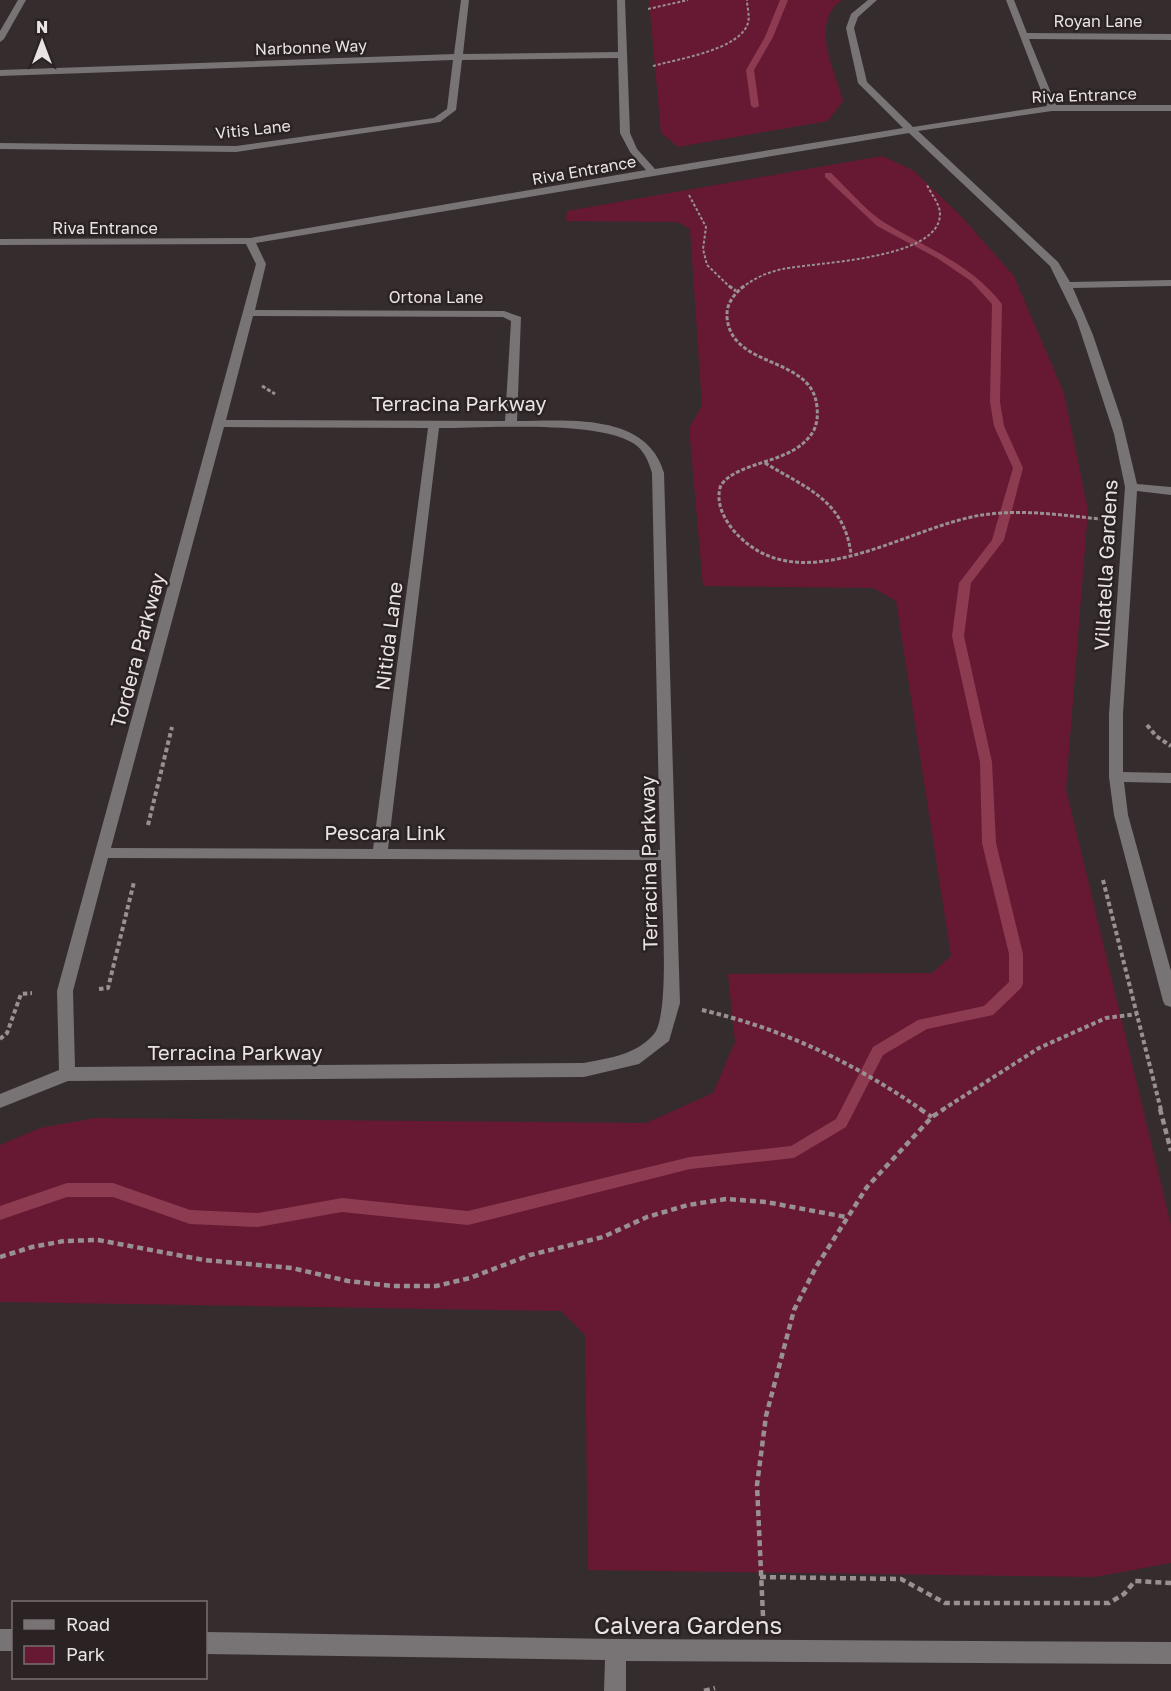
<svg xmlns="http://www.w3.org/2000/svg" width="1171" height="1691" font-family="'Golos Text',sans-serif">
<style>
.green{fill:#671933}
.lines{fill:none;stroke-linecap:round;stroke-linejoin:round}
.stream{fill:#8d3b51;fill-rule:evenodd}
.path-far3{stroke:#989091;stroke-width:2;stroke-dasharray:3 2;stroke-linecap:butt}
.path-far2{stroke:#989091;stroke-width:3;stroke-dasharray:4 2;stroke-linecap:butt}
.path-far1{stroke:#989091;stroke-width:4;stroke-dasharray:4.5 3;stroke-linecap:butt}
.path{stroke:#989091;stroke-width:4.5;stroke-dasharray:6 4;stroke-linecap:butt}
.minor{fill:#787374;fill-rule:evenodd}
.labels{text-anchor:middle;dominant-baseline:central;stroke-width:5;stroke-linejoin:round;paint-order:stroke}
.far-street-label{font-size:16px;fill:#eae3e4;stroke:#2b2224}
.street-label{font-size:20px;fill:#eae3e4;stroke:#2b2224}
.near-street-label{font-size:24px;fill:#eae3e4;stroke:#2b2224}
</style>
<rect width="100%" height="100%" fill="#352c2d"/>
<g class="green">
<path d="M 649,0 L 842,0 C 809,22 835,71 843,101 L 828,121 L 678,147 L 661,133 Z"/>
<polygon points="882,156 913,170 962,217 1014,276 1064,393 1088,510 1066,789 1171,1225 1171,1563 1095,1577 588,1570 585,1335 561,1311 0,1302 0,1145 40,1128 95,1118 646,1123 713,1093 735,1042 728,974 932,973 951,956 896,601 873,588 703,586 689,428 702,406 690,229 677,222 566,221 567,211"/>
</g>
<g class="lines">
<g class="stream">
<polygon points="780,0 788,0 773,37 754,70 759,106 755,108 751,106 746,70 765,37"/>
<path d="M 825,173 L 831,173 C 848,189 866,211 885,223 C 928,249 970,263 1002,304 L 1000,402 L 1004,426 L 1023,468 L 1004,540 L 971,583 L 964,636 L 992,762 L 996,843 L 1023,954 L 1023,984 L 1021,988 L 993,1015 L 927,1029 L 883,1055 L 846,1127 L 794,1158 L 690,1169 L 468,1225 L 342,1212 L 258,1227 L 190,1224 L 113,1197 L 67,1197 L 0,1220 L 0,1206 L 67,1183 L 113,1183 L 190,1210 L 258,1213 L 342,1198 L 468,1211 L 690,1157 L 791,1146 L 836,1119 L 873,1047 L 918,1020 L 984,1006 L 1009,982 L 1009,954 L 982,843 L 980,762 L 952,636 L 959,583 L 992,540 L 1013,468 L 994,426 L 990,402 L 992,304 L 971,281 L 937,258 L 877,226 L 825,177 Z"/>
</g>
<g class="path-far3">
<polyline points="648,9 688,0"/>
<path d="M 653,66 C 677,59 740,50 748,23 C 750,16 747,7 747,0"/>
<polyline points="689,195 706,227 703,249 707,265 731,288"/>
<path d="M 742,288 C 754,278 768,272 783,269 C 816,262 940,260 940,214 C 940,204 931,194 927,185"/>
</g>
<g class="path-far2">
<polyline points="729,286 736,291"/>
<path d="M 744,286 C 734,294 726,304 727,317 C 731,370 814,355 817,408 C 818,416 817,423 814,430 C 795,465 740,459 721,485 C 715,501 723,518 734,531 C 799,605 905,527 982,515 C 1021,509 1061,515 1100,519"/>
<polyline points="262,386 275,394"/>
<path d="M 765,463 C 806,488 844,500 851,554"/>
</g>
<g class="path-far1">
<polyline points="1147,725 1156,736 1171,746"/>
<polyline points="148,825 172,727"/>
<polyline points="1103,880 1161,1110"/>
<polyline points="99,989 108,988 134,882"/>
<path d="M 702,1010 C 784,1029 854,1063 922,1110"/>
<polyline points="0,1039 7,1033 21,994 32,993"/>
<polyline points="942,1110 1039,1048 1106,1018 1137,1014"/>
</g>
<g class="path">
<polyline points="920,1109 932,1117"/>
<polyline points="1160,1109 1171,1151"/>
<polyline points="0,1257 32,1247 64,1241 98,1240 204,1260 292,1268 348,1281 393,1286 436,1286 470,1278 530,1255 603,1237 647,1217 688,1205 726,1199 766,1202 846,1217"/>
<polyline points="760,1577 901,1579 945,1603 1109,1603 1124,1594 1135,1581 1171,1583"/>
<polyline points="763,1616 757,1485 766,1416 794,1310 816,1267 867,1187 932,1117 944,1109"/>
<polyline points="704,1691 715,1688"/>
</g>
<g class="minor">
<polygon points="18,0 26,0 4,39 0,42 0,31"/>
<path d="M 461,0 L 469,0 L 463,54 L 618,52 L 617,0 L 625,0 L 630,133 L 637,149 L 655,169 L 903,128 L 858,83 L 846,28 L 851,14 L 868,0 L 877,0 L 858,17 L 854,28 L 867,82 L 913,127 L 1047,106 L 1006,0 L 1014,0 L 1027,33 L 1171,34 L 1171,40 L 1029,39 L 1056,105 L 1171,105 L 1171,111 L 1052,111 L 918,131 L 1058,262 L 1070,282 L 1171,280 L 1171,286 L 1073,288 L 1093,335 L 1122,421 L 1137,484 L 1171,487 L 1171,495 L 1137,491 L 1123,714 L 1123,772 L 1171,773 L 1171,783 L 1124,782 L 1128,815 L 1171,971 L 1171,1007 L 1165,1005 L 1163,1001 L 1114,815 L 1109,777 L 1109,714 L 1125,487 L 1114,434 L 1077,321 L 1050,266 L 909,133 L 256,243 L 266,264 L 255,310 L 504,311 L 521,317 L 517,421 C 567,421 647,412 664,473 L 680,1003 L 669,1041 L 639,1064 L 584,1077 L 68,1081 L 0,1108 L 0,1094 L 59,1070 L 57,991 L 256,264 L 246,244 L 0,245 L 0,239 L 250,238 L 646,170 L 630,152 L 620,133 L 618,58 L 462,60 L 456,110 L 440,122 L 236,152 L 0,149 L 0,143 L 236,146 L 434,118 L 447,109 L 453,60 L 0,76 L 0,70 L 454,54 ZM 253,316 L 503,317 L 511,321 L 505,421 L 226,420 ZM 224,427 L 428,428 L 373,849 L 111,848 ZM 439,428 C 486,428 596,420 633,443 C 644,450 648,460 652,473 L 660,850 L 388,849 ZM 108,858 L 661,860 C 661,892 671,1014 654,1034 C 636,1055 609,1058 584,1063 L 75,1067 L 73,991 Z"/>
<rect x="0" y="1629" width="14" height="22"/>
<polygon points="206,1632 616,1639 1171,1642 1171,1664 626,1661 626,1691 604,1691 605,1660 206,1654"/>
</g>
</g>
<g class="labels">
<g class="far-street-label">
<text x="1098" y="21">Royan Lane</text>
<text transform="translate(311 47) rotate(-2)">Narbonne Way</text>
<text transform="translate(1084 95) rotate(-2)">Riva Entrance</text>
<text transform="translate(253 129) rotate(-6)">Vitis Lane</text>
<text transform="translate(584 170) rotate(-10)">Riva Entrance</text>
<text x="105" y="228">Riva Entrance</text>
<text x="436" y="297">Ortona Lane</text>
</g>
<g class="street-label">
<text x="459" y="403">Terracina Parkway</text>
<text transform="translate(1105 565) rotate(-87)">Villatella Gardens</text>
<text transform="translate(388 636) rotate(-83)">Nitida Lane</text>
<text transform="translate(137 650) rotate(-75)">Tordera Parkway</text>
<text x="385" y="832">Pescara Link</text>
<text transform="translate(648 863) rotate(-91)">Terracina Parkway</text>
<text x="235" y="1052">Terracina Parkway</text>
</g>
<g class="near-street-label">
<text x="688" y="1624">Calvera Gardens</text>
</g>
</g>
<rect x="12" y="1601" width="195" height="78" fill="#2b2224" stroke="#776f71" stroke-width="1.5"/>
<rect x="24" y="1620" width="30" height="9" fill="#787374" stroke="#776f71" stroke-width="1.5"/>
<text x="66" y="1631" font-size="18" fill="#eae3e4">Road</text>
<rect x="24" y="1646" width="30" height="18" fill="#671933" stroke="#776f71" stroke-width="1.5"/>
<text x="66" y="1661" font-size="18" fill="#eae3e4">Park</text>
<g transform="translate(42 42)" stroke="#2b2224" stroke-width="4.5" paint-order="stroke">
<path d="M0-4.5L10 22L0 15L-10 22Z" fill="#eae3e4"/>
<text y="-9" font-size="16" font-weight="bold" text-anchor="middle" fill="#eae3e4">N</text>
</g>
</svg>
